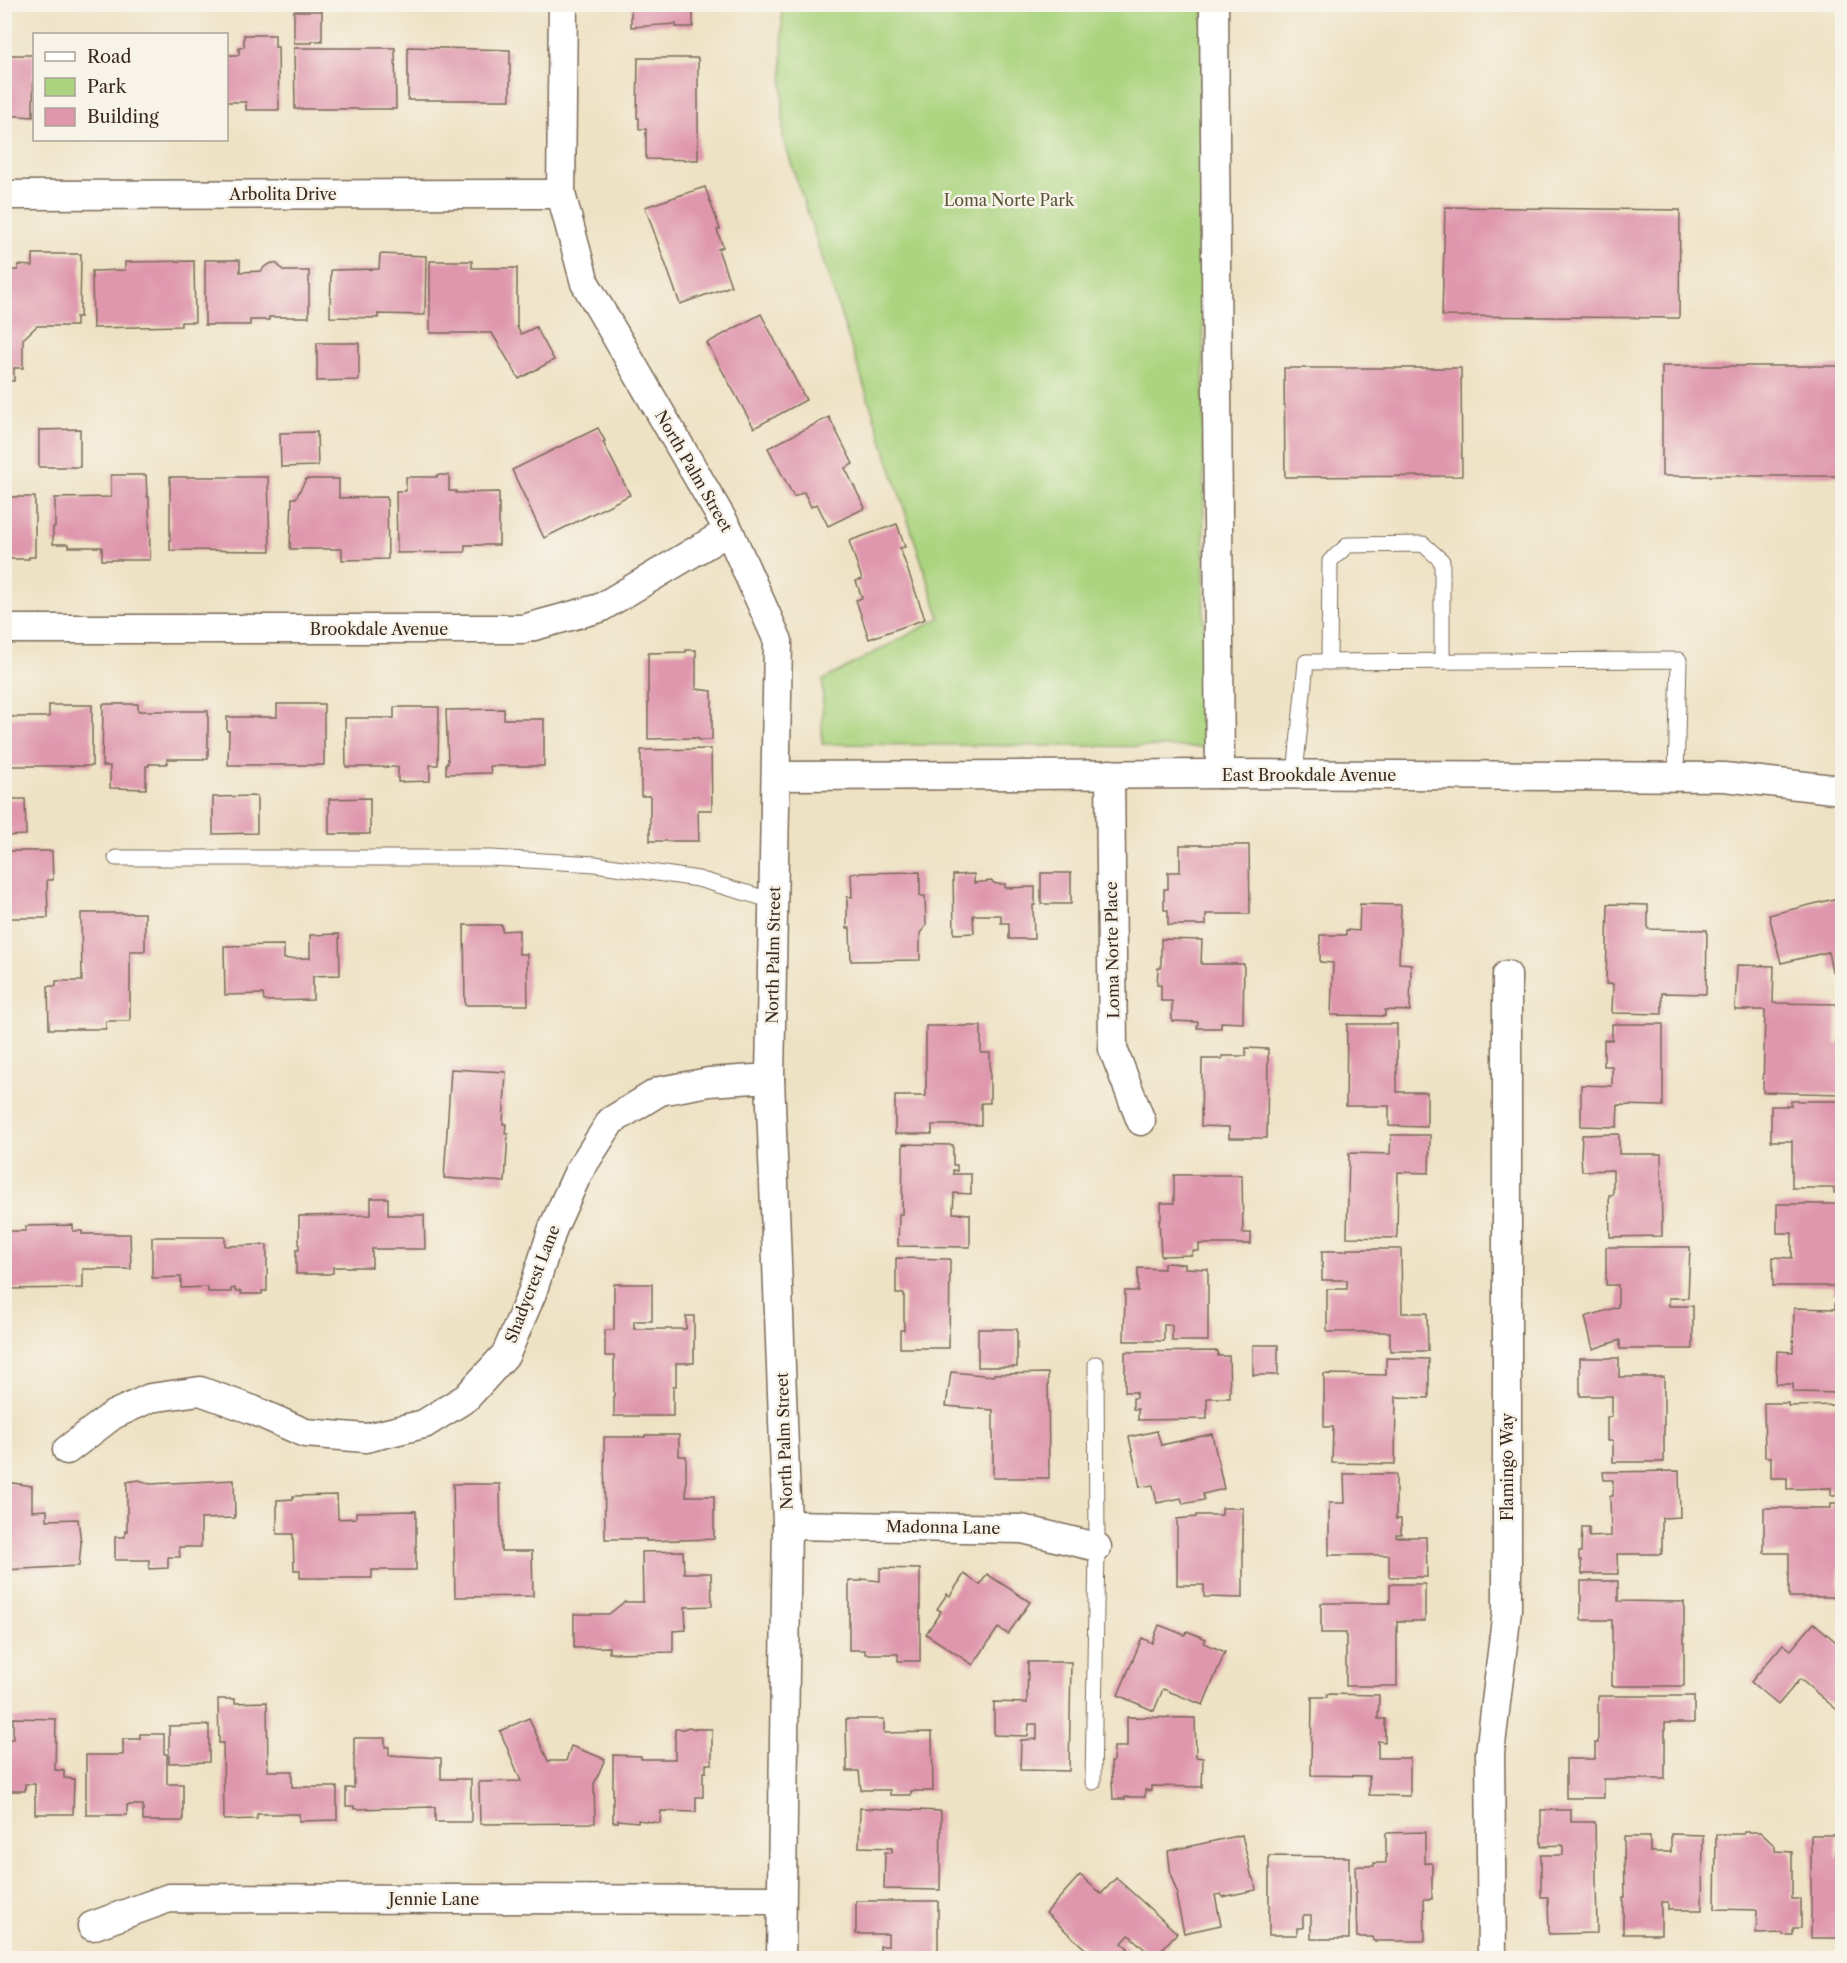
<svg xmlns="http://www.w3.org/2000/svg" width="1847" height="1963" font-family="'Libre Caslon Text',serif">
<style>
.green{fill:#aad47f;stroke:#727f4e;stroke-width:1.5}
.building{fill:#df97ad}
.lines{fill:none;stroke-linecap:round;stroke-linejoin:round}
.service-casing{stroke:#7a6a58;stroke-width:17}
.minor-casing{stroke:#7a6a58;stroke-width:31}
.service{stroke:#fff;stroke-width:15}
.minor{stroke:#fff;stroke-width:28}
.labels{text-anchor:middle;dominant-baseline:central;stroke-width:5;stroke-linejoin:round;paint-order:stroke}
.street-label{font-size:16px;fill:#3b2a1e;stroke:#f7f3e8}
.park-label{font-size:16px;fill:#575436;stroke:#f7f3e8}
</style>
<rect width="100%" height="100%" fill="#f7f3e8"/>
<filter id="ink" filterUnits="userSpaceOnUse"><feTurbulence type="fractalNoise" baseFrequency=".0167" numOctaves="2"/><feDisplacementMap in="SourceGraphic" scale="12" xChannelSelector="R" yChannelSelector="G"/><feConvolveMatrix kernelMatrix="1 2 1 2 8 2 1 2 1" color-interpolation-filters="sRGB"/></filter>
<filter id="wash" filterUnits="userSpaceOnUse"><feTurbulence type="fractalNoise" baseFrequency=".008" numOctaves="4" result="noise"/><feDisplacementMap in="SourceGraphic" scale="24" xChannelSelector="R" yChannelSelector="G"/><feGaussianBlur stdDeviation="1.35" result="paint"/><feColorMatrix in="noise" values="0 0 0 0 0 0 0 0 0 0 0 0 0 0 0 0 0 1.4 0 .05"/><feComposite in="paint" operator="in"/></filter>
<g filter="url(#wash)">
<rect width="100%" height="100%" fill="#eee2c4"/>
<polygon class="green" points="782,5 1203,5 1204,747 822,744 823,680 940,618 783,138"/>
<g id="blocks">
<g class="building">
<polygon points="631,4 693,4 693,27 676,27 676,24 631,27"/>
<polygon points="294,11 322,11 322,41 312,41 312,43 294,43"/>
<polygon points="244,35 275,35 275,47 278,47 279,110 246,110 246,102 226,102 226,55 239,55 239,48 244,47"/>
<polygon points="408,47 510,50 510,100 408,100"/>
<polygon points="294,48 395,48 396,109 295,109"/>
<polygon points="4,55 34,55 33,117 5,115"/>
<polygon points="638,58 698,58 698,160 646,159 646,129 639,129 639,118 637,118"/>
<polygon points="705,187 720,229 717,230 723,247 718,249 731,286 680,304 645,207"/>
<polygon points="1445,207 1680,210 1679,318 1442,316"/>
<polygon points="33,254 81,254 80,317 76,317 76,326 37,326 23,339 23,368 14,368 14,381 4,381 4,270 18,270 18,265 33,266"/>
<polygon points="380,254 426,256 425,315 378,314 378,318 330,317 331,270 379,269"/>
<polygon points="205,260 240,260 240,272 262,271 264,267 272,263 277,264 284,271 309,271 309,317 269,317 269,320 250,320 250,325 205,325"/>
<polygon points="194,261 195,322 181,322 181,326 93,328 92,271 125,270 125,262"/>
<polygon points="430,261 472,261 472,268 517,268 517,327 521,334 536,327 554,360 519,379 492,333 430,333"/>
<polygon points="761,314 806,400 754,428 707,343"/>
<polygon points="317,343 359,343 359,380 317,381"/>
<rect x="1662" y="366" width="180" height="110"/>
<polygon points="1284,368 1461,368 1462,476 1285,477"/>
<polygon points="829,417 853,464 845,468 865,508 828,526 817,504 811,507 804,492 794,497 768,448"/>
<polygon points="598,428 605,441 603,442 630,495 544,538 512,470"/>
<polygon points="80,429 80,467 39,467 39,430"/>
<polygon points="317,432 318,466 281,467 280,433"/>
<polygon points="111,475 146,475 147,497 149,497 150,560 102,560 102,547 69,547 69,544 53,544 53,527 55,527 55,498 111,497"/>
<polygon points="437,475 449,475 449,491 456,491 456,493 499,492 499,545 465,545 465,552 397,553 396,491 406,491 406,477 437,477"/>
<polygon points="170,477 268,477 270,551 170,550"/>
<polygon points="306,479 339,479 339,498 387,497 388,559 342,560 342,549 290,549 292,498 296,498"/>
<polygon points="4,497 35,497 35,557 29,557 29,559 4,559"/>
<polygon points="897,524 905,547 900,548 925,619 869,639 856,600 862,598 856,581 862,579 849,541"/>
<polygon points="686,650 696,650 696,689 712,691 712,740 698,740 698,738 648,739 648,653 686,652"/>
<polygon points="103,704 138,704 138,711 208,711 208,759 167,759 167,764 149,764 149,766 146,766 146,789 110,788 110,766 102,766"/>
<polygon points="277,704 324,704 324,765 228,765 229,731 227,731 227,717 277,717"/>
<polygon points="49,705 92,705 92,766 4,766 4,717 49,717"/>
<polygon points="394,707 439,707 438,765 430,765 430,781 398,782 398,767 346,767 345,718 394,718"/>
<polygon points="504,709 504,719 544,719 544,766 490,766 491,773 446,774 446,763 448,763 446,710"/>
<polygon points="711,749 712,810 698,810 699,841 650,841 650,796 641,796 641,750"/>
<polygon points="257,796 257,833 213,834 213,797"/>
<polygon points="370,798 370,834 329,834 329,799"/>
<polygon points="4,799 25,799 26,835 4,836"/>
<polygon points="1180,845 1249,845 1250,914 1206,914 1206,925 1168,925 1168,910 1164,910 1164,889 1168,889 1168,872 1180,872"/>
<polygon points="4,851 52,851 53,880 47,880 48,918 4,918"/>
<polygon points="920,872 920,896 925,896 926,926 920,933 920,960 851,961 850,928 847,928 847,897 852,897 851,873"/>
<rect x="1041" y="873" width="30" height="31"/>
<polygon points="974,874 974,883 991,881 996,884 1005,884 1005,888 1035,887 1035,905 1033,905 1034,939 1009,939 1009,923 1001,923 1001,915 973,915 974,933 954,934 953,875"/>
<polygon points="1842,897 1842,969 1832,971 1828,952 1781,963 1769,915"/>
<polygon points="1360,904 1401,905 1399,963 1411,964 1410,1011 1385,1010 1385,1016 1331,1015 1333,963 1320,962 1320,935 1346,935 1346,930 1359,931"/>
<polygon points="1608,904 1648,905 1648,929 1707,930 1706,994 1662,993 1662,1014 1612,1013 1613,984 1606,984"/>
<polygon points="81,913 145,913 145,951 130,951 130,1021 106,1021 106,1029 49,1029 48,986 56,986 56,981 82,981"/>
<polygon points="464,925 502,925 502,931 519,930 519,954 527,954 528,1005 465,1005"/>
<polygon points="339,934 340,975 313,976 313,1000 264,1001 263,994 225,995 224,946 284,945 284,959 310,958 310,935"/>
<polygon points="1161,939 1202,940 1201,964 1244,964 1243,1023 1221,1022 1221,1028 1197,1028 1198,1022 1172,1021 1172,1001 1161,1001 1161,985 1157,985 1158,968 1161,968"/>
<polygon points="1737,965 1774,966 1773,1003 1837,1004 1836,1044 1842,1044 1840,1094 1763,1092 1765,1010 1735,1010"/>
<polygon points="1347,1024 1397,1024 1397,1092 1427,1092 1427,1127 1389,1126 1389,1106 1346,1106"/>
<polygon points="1612,1024 1663,1024 1663,1106 1618,1105 1617,1127 1581,1126 1581,1085 1612,1086 1612,1066 1604,1066 1604,1040 1612,1040"/>
<polygon points="926,1026 981,1026 981,1053 990,1053 990,1103 981,1103 981,1125 932,1125 932,1134 895,1134 895,1096 926,1096"/>
<polygon points="1246,1048 1268,1049 1267,1138 1229,1138 1229,1127 1201,1126 1202,1059 1222,1059 1222,1056 1246,1056"/>
<polygon points="451,1069 506,1072 503,1124 506,1124 505,1134 508,1134 505,1182 444,1178"/>
<polygon points="1791,1101 1842,1101 1842,1193 1834,1193 1834,1188 1792,1188 1792,1141 1771,1141 1771,1106 1791,1106"/>
<polygon points="1619,1134 1619,1154 1661,1154 1662,1236 1610,1237 1609,1195 1613,1195 1613,1170 1582,1171 1581,1156 1582,1135"/>
<polygon points="1391,1135 1430,1135 1429,1173 1398,1172 1397,1238 1347,1237 1349,1153 1390,1154"/>
<polygon points="903,1144 953,1145 953,1165 957,1165 957,1171 953,1170 953,1174 971,1174 971,1194 954,1193 953,1213 970,1214 970,1247 898,1246 899,1214 902,1214"/>
<polygon points="1174,1175 1242,1175 1243,1233 1251,1233 1251,1244 1199,1244 1199,1251 1192,1251 1192,1255 1161,1256 1159,1220 1161,1220 1161,1203 1174,1203"/>
<polygon points="371,1198 388,1198 388,1215 424,1215 425,1249 372,1249 372,1267 333,1267 333,1273 329,1274 296,1274 296,1250 299,1250 299,1216 371,1215"/>
<polygon points="1777,1204 1842,1204 1842,1294 1834,1294 1834,1286 1773,1286 1773,1257 1792,1258 1792,1233 1777,1233"/>
<polygon points="73,1225 73,1231 82,1231 82,1234 130,1234 131,1269 83,1269 83,1288 4,1289 4,1231 26,1231 26,1226"/>
<polygon points="152,1237 225,1237 225,1246 267,1245 267,1291 262,1291 262,1294 241,1294 241,1291 235,1291 235,1288 231,1289 231,1292 208,1292 208,1287 181,1288 181,1277 152,1278"/>
<polygon points="1606,1247 1690,1247 1688,1298 1669,1298 1669,1306 1693,1306 1693,1349 1620,1349 1620,1340 1593,1349 1585,1317 1618,1307 1618,1285 1606,1285"/>
<polygon points="1347,1249 1401,1249 1402,1313 1427,1313 1428,1351 1390,1351 1390,1332 1327,1332 1327,1289 1347,1289 1347,1280 1322,1280 1322,1251 1347,1251"/>
<polygon points="896,1258 950,1259 949,1348 900,1348 900,1330 904,1330 904,1294 896,1294"/>
<polygon points="1164,1263 1185,1264 1185,1268 1208,1269 1208,1341 1172,1341 1172,1325 1164,1325 1164,1341 1124,1341 1125,1291 1138,1291 1138,1268 1164,1269"/>
<polygon points="614,1284 652,1284 652,1321 634,1321 634,1329 686,1329 686,1316 694,1316 694,1363 676,1363 676,1386 673,1386 673,1416 614,1416 614,1356 605,1356 605,1330 614,1330"/>
<polygon points="1835,1302 1842,1302 1842,1393 1793,1392 1793,1384 1776,1384 1777,1351 1793,1352 1794,1308 1835,1309"/>
<rect x="978" y="1329" width="39" height="38"/>
<rect x="1253" y="1345" width="25" height="30"/>
<polygon points="1218,1351 1218,1356 1229,1356 1230,1398 1207,1398 1207,1419 1138,1420 1138,1409 1133,1409 1133,1398 1136,1398 1136,1392 1125,1392 1125,1352"/>
<polygon points="1386,1358 1429,1359 1429,1398 1396,1397 1395,1464 1332,1463 1333,1427 1324,1427 1324,1374 1386,1375"/>
<polygon points="1580,1358 1619,1358 1619,1377 1664,1377 1664,1462 1613,1462 1613,1441 1607,1441 1607,1417 1612,1417 1612,1396 1580,1396"/>
<polygon points="951,1372 994,1376 994,1374 1048,1373 1049,1478 993,1478 993,1410 946,1406"/>
<polygon points="1764,1403 1788,1403 1788,1406 1842,1405 1842,1415 1836,1415 1836,1431 1839,1431 1837,1458 1842,1458 1842,1495 1831,1495 1831,1488 1787,1489 1787,1478 1771,1478 1771,1457 1765,1457"/>
<polygon points="1157,1431 1161,1445 1212,1434 1224,1489 1203,1494 1204,1500 1183,1504 1181,1498 1157,1503 1153,1485 1140,1487 1129,1437"/>
<polygon points="645,1435 679,1435 679,1456 686,1456 686,1496 714,1496 714,1539 646,1541 646,1539 605,1539 604,1437 645,1437"/>
<polygon points="1679,1471 1680,1517 1662,1518 1662,1554 1617,1554 1618,1574 1582,1574 1581,1560 1579,1560 1579,1552 1581,1552 1582,1527 1589,1527 1589,1537 1611,1536 1610,1496 1613,1496 1613,1480 1604,1480 1603,1472"/>
<polygon points="1344,1474 1396,1474 1396,1519 1401,1519 1401,1534 1396,1534 1396,1537 1426,1537 1427,1577 1389,1577 1389,1555 1329,1555 1329,1503 1345,1503"/>
<polygon points="139,1480 150,1484 234,1480 235,1518 201,1519 201,1547 179,1547 180,1557 168,1557 168,1568 149,1569 149,1560 115,1560 115,1537 125,1537 125,1531 127,1531 127,1482"/>
<polygon points="13,1483 32,1486 32,1511 47,1510 47,1520 78,1519 81,1543 79,1566 4,1570 4,1484"/>
<polygon points="453,1484 500,1484 501,1551 532,1551 533,1596 455,1597"/>
<polygon points="337,1495 338,1519 356,1518 356,1512 416,1511 416,1570 372,1570 372,1578 300,1578 300,1570 294,1570 293,1534 277,1534 277,1500 293,1499 293,1496"/>
<polygon points="1831,1503 1842,1503 1842,1541 1839,1541 1839,1551 1842,1551 1842,1569 1839,1569 1839,1597 1789,1597 1789,1553 1764,1553 1764,1508 1831,1508"/>
<polygon points="1222,1508 1243,1508 1243,1598 1204,1597 1204,1585 1177,1585 1177,1519 1196,1517 1196,1515 1222,1515"/>
<polygon points="683,1551 684,1573 711,1573 712,1606 685,1607 686,1630 673,1631 673,1652 609,1653 609,1647 574,1648 574,1614 609,1614 624,1602 643,1602 642,1552"/>
<polygon points="880,1568 920,1569 920,1661 898,1661 898,1654 865,1654 865,1650 849,1650 849,1581 862,1581 862,1579 880,1581"/>
<polygon points="964,1574 980,1585 987,1574 1030,1602 1008,1634 998,1628 973,1665 926,1634 941,1611 937,1609 947,1594 950,1596"/>
<polygon points="1581,1581 1618,1581 1618,1601 1684,1602 1684,1686 1612,1686 1612,1620 1581,1620"/>
<polygon points="1390,1584 1425,1584 1425,1621 1397,1621 1397,1686 1346,1686 1346,1633 1321,1633 1321,1603 1390,1603"/>
<polygon points="1814,1623 1842,1647 1842,1714 1800,1679 1778,1705 1751,1682 1783,1644 1791,1650"/>
<polygon points="1159,1625 1185,1635 1187,1631 1206,1639 1204,1643 1225,1652 1203,1705 1163,1689 1154,1711 1118,1695 1142,1638 1152,1643"/>
<polygon points="1028,1662 1071,1662 1069,1771 1020,1770 1021,1740 1037,1739 1037,1724 1029,1724 1028,1736 994,1735 994,1702 1027,1703"/>
<polygon points="1327,1694 1379,1695 1378,1719 1385,1719 1385,1742 1378,1741 1378,1758 1410,1758 1410,1796 1369,1795 1369,1776 1311,1775 1312,1697 1327,1697"/>
<polygon points="1598,1696 1694,1696 1694,1723 1665,1723 1665,1779 1604,1779 1604,1798 1566,1798 1566,1759 1595,1759 1595,1743 1598,1743"/>
<polygon points="218,1699 235,1699 235,1703 267,1702 268,1771 292,1771 292,1787 337,1787 337,1820 299,1821 299,1814 257,1814 257,1819 224,1820 223,1743 219,1743"/>
<polygon points="1127,1717 1195,1718 1196,1757 1203,1758 1202,1787 1151,1786 1151,1791 1145,1790 1145,1797 1125,1797 1125,1799 1113,1799 1111,1762 1113,1762 1114,1747 1127,1747"/>
<polygon points="13,1718 56,1719 55,1770 64,1771 64,1778 74,1779 73,1814 35,1814 35,1784 25,1784 25,1791 9,1791 9,1788 4,1788 4,1739 13,1739"/>
<polygon points="529,1718 548,1761 566,1761 571,1746 605,1759 594,1784 595,1823 480,1824 479,1782 521,1781 500,1731"/>
<polygon points="846,1719 884,1719 884,1733 932,1732 933,1791 911,1791 911,1795 890,1795 890,1790 861,1790 859,1771 847,1771"/>
<polygon points="209,1725 209,1762 169,1763 169,1726"/>
<polygon points="689,1727 695,1729 712,1729 712,1764 706,1764 706,1772 703,1772 703,1797 696,1797 696,1812 661,1811 660,1823 638,1820 638,1822 618,1820 618,1822 613,1822 613,1755 641,1756 641,1759 675,1759 675,1729 683,1729"/>
<polygon points="140,1734 164,1734 164,1754 167,1754 167,1784 183,1784 183,1821 143,1821 143,1805 127,1805 127,1815 86,1815 86,1755 123,1755 123,1739 140,1739"/>
<polygon points="354,1738 385,1738 385,1747 389,1747 389,1755 441,1758 441,1779 471,1779 471,1822 435,1822 435,1807 354,1809 354,1806 346,1806 346,1788 354,1788"/>
<polygon points="860,1808 941,1811 940,1890 884,1889 885,1852 892,1853 892,1848 859,1847"/>
<polygon points="1541,1810 1571,1810 1571,1822 1595,1822 1597,1933 1549,1934 1548,1897 1541,1897 1541,1855 1563,1855 1563,1845 1541,1846"/>
<polygon points="1425,1832 1425,1863 1432,1863 1432,1899 1424,1899 1425,1941 1374,1941 1373,1937 1357,1937 1355,1866 1374,1866 1374,1863 1386,1863 1386,1833"/>
<polygon points="1744,1832 1760,1832 1775,1846 1775,1851 1792,1852 1792,1899 1801,1899 1801,1928 1793,1928 1793,1935 1783,1935 1783,1933 1756,1934 1757,1910 1715,1909 1716,1834 1744,1834"/>
<polygon points="1671,1834 1703,1835 1702,1910 1668,1910 1668,1902 1661,1902 1661,1934 1623,1934 1623,1898 1625,1898 1624,1837 1650,1837 1650,1852 1671,1852"/>
<polygon points="1242,1835 1252,1878 1254,1878 1256,1890 1222,1897 1221,1894 1215,1895 1221,1925 1184,1933 1176,1896 1178,1895 1171,1876 1168,1851"/>
<polygon points="1811,1835 1836,1835 1836,1857 1842,1857 1842,1938 1811,1938"/>
<polygon points="1269,1856 1349,1857 1349,1939 1311,1939 1311,1915 1303,1915 1303,1928 1297,1928 1297,1935 1269,1935"/>
<polygon points="1080,1875 1101,1894 1116,1878 1177,1933 1154,1958 1129,1935 1122,1943 1128,1948 1118,1958 1095,1958 1046,1913"/>
<polygon points="856,1901 938,1901 938,1958 880,1958 880,1946 888,1946 888,1934 856,1934"/>
</g>
</g>
</g>
<g filter="url(#ink)">
<use href="#blocks" fill-opacity="0" stroke="#7a6a58" stroke-width="1.5"/>
<g class="lines">
<g class="service-casing">
<g id="service">
<polyline points="1329,662 1330,561 1348,545 1423,544 1442,561 1442,661"/>
<polyline points="1295,775 1306,662 1679,660 1676,777"/>
<polyline points="116,858 491,858 595,864 698,879 774,901"/>
<polyline points="1093,1782 1097,1547 1096,1364"/>
</g>
</g>
<g class="minor-casing">
<g id="minor">
<polyline points="563,4 561,194 585,283 729,531 778,641 770,1078 787,1525 781,1958"/>
<polyline points="1214,4 1220,774"/>
<polyline points="4,195 561,194"/>
<polyline points="4,629 523,629 600,608 729,531"/>
<polyline points="1110,774 1113,1049 1141,1121"/>
<polyline points="776,776 1220,774 1724,777 1842,790"/>
<polyline points="67,1450 113,1415 150,1398 200,1391 253,1410 305,1433 366,1438 424,1424 466,1398 506,1354 532,1293 553,1228 578,1173 611,1121 660,1091 709,1082 770,1078"/>
<polyline points="787,1525 1022,1529 1097,1547"/>
<polyline points="92,1926 169,1898 780,1900"/>
<polyline points="1492,1958 1490,1753 1507,1610 1507,975"/>
</g>
</g>
<use href="#service" class="service"/>
<use href="#minor" class="minor"/>
</g>
</g>
<g class="labels">
<g class="street-label">
<text x="283" y="194">Arbolita Drive</text>
<text transform="translate(694 471) rotate(60)">North Palm Street</text>
<text x="379" y="629">Brookdale Avenue</text>
<text x="1309" y="775">East Brookdale Avenue</text>
<text transform="translate(1112 950) rotate(-91)">Loma Norte Place</text>
<text transform="translate(773 955) rotate(-89)">North Palm Street</text>
<text transform="translate(532 1284) rotate(-69)">Shadycrest Lane</text>
<text transform="translate(784 1441) rotate(-92)">North Palm Street</text>
<text transform="translate(1507 1467) rotate(-90)">Flamingo Way</text>
<text transform="translate(943 1527) rotate(1)">Madonna Lane</text>
<text x="434" y="1899">Jennie Lane</text>
</g>
<g class="park-label">
<text x="1009" y="200">Loma Norte Park</text>
</g>
</g>
<rect width="1847" height="1963" fill="none" stroke="#f7f3e8" stroke-width="24"/>
<rect x="33" y="33" width="195" height="108" fill="#f7f3e8" stroke="#aca397" stroke-width="1.5"/>
<rect x="45" y="52" width="30" height="9" fill="#ffffff" stroke="#aca397" stroke-width="1.5"/>
<text x="87" y="63" font-size="18" fill="#3b2a1e">Road</text>
<rect x="45" y="78" width="30" height="18" fill="#aad47f" stroke="#aca397" stroke-width="1.5"/>
<text x="87" y="93" font-size="18" fill="#3b2a1e">Park</text>
<rect x="45" y="108" width="30" height="18" fill="#df97ad" stroke="#aca397" stroke-width="1.5"/>
<text x="87" y="123" font-size="18" fill="#3b2a1e">Building</text>
</svg>
